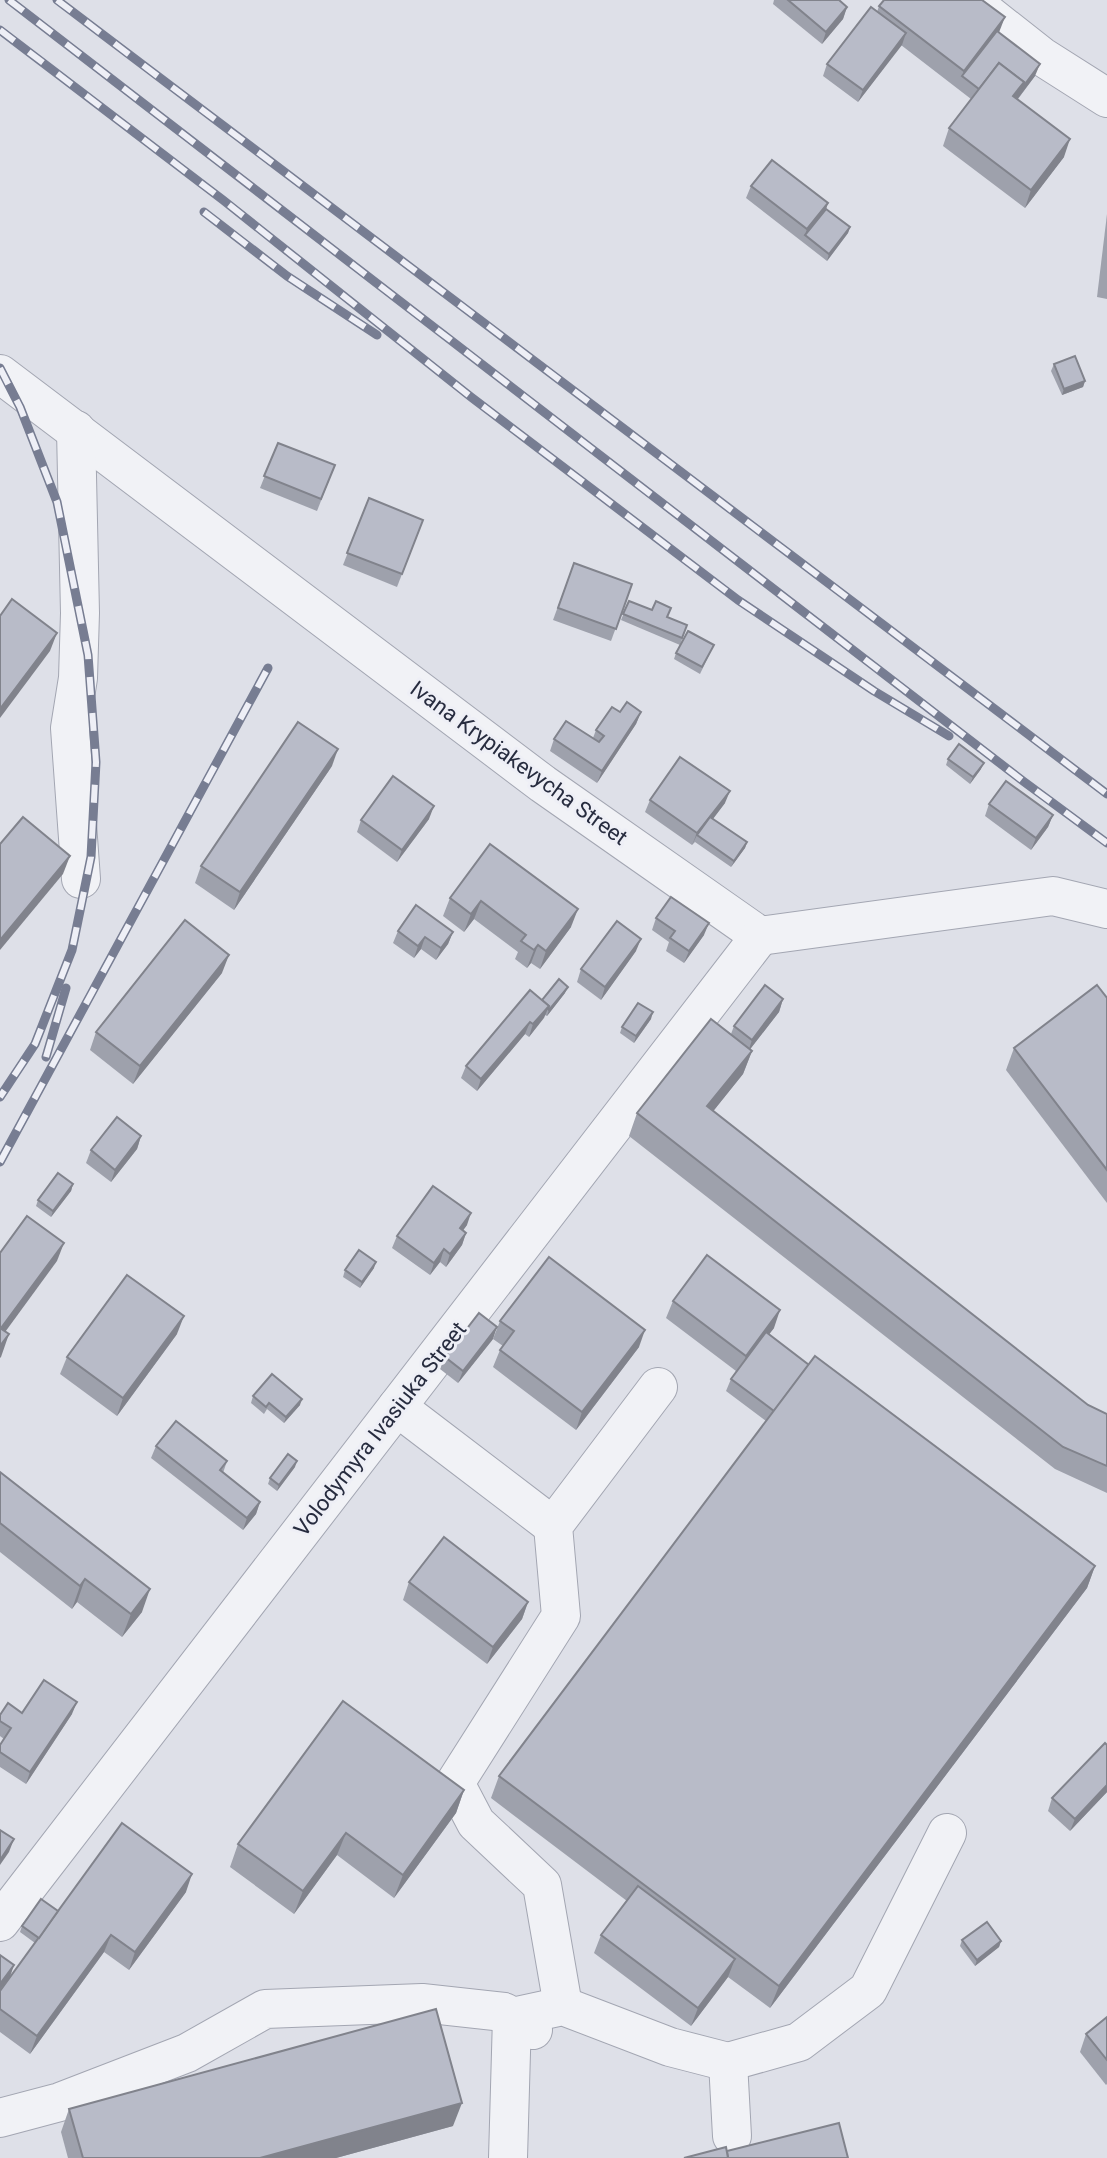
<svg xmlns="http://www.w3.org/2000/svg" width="1107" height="2158" font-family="Roboto,sans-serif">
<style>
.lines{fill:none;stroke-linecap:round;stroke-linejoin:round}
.minor-casing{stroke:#a3a6b2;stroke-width:40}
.minor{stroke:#f1f2f6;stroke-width:38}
.rail-casing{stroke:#777d92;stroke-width:9}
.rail{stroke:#eeeff6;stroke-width:6;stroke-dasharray:18;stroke-linecap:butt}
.wall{fill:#9ea1ac}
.shaded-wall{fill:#81838c}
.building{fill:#b8bbc8;stroke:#81838c;stroke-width:2}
.labels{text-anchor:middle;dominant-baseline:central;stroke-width:6;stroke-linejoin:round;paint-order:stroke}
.street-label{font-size:22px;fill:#272c3f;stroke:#eeeff6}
</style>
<rect width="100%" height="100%" fill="#dee0e8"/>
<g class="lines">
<g class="minor-casing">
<g id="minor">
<polyline points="970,0 1041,56 1107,98"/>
<polyline points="0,374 543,784 760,936 1053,896 1107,909"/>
<polyline points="76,430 80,613 78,678 70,728 81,879"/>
<polyline points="397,1407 553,1526"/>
<polyline points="0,1922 760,936"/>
<polyline points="563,2006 542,1885 476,1823 455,1783 561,1616 553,1526 658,1387"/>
<polyline points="728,2062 732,2136"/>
<polyline points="0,2118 60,2102 187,2053 265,2009 422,2003 504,2012 533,2030"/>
<polyline points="508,2158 512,2017 563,2006 670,2047 728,2062 799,2042 868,1990 947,1833"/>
</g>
</g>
<use href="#minor" class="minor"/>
<g class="rail-casing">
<g id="rail">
<polyline points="9,0 1023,781 1107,843"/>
<polyline points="57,0 1107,794"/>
<polyline points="0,30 223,200 471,397 738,600 874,691 949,736"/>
<polyline points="204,212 287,276 377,335"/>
<polyline points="0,368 20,407 57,502 88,655 96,762 91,857 72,950 35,1044 0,1097"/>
<polyline points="46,1057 66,988"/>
<polyline points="0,1162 268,668"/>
</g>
</g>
<use href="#rail" class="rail"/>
</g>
<g class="wall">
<polygon points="774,0 839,0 847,7 843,19 822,44 773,4"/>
<polygon points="879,6 999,33 1035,76 1018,99 1064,157 1025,208 943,146 949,128 971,99 901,45 858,102 823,76 827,64 877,12"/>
<polygon points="751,186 828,203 826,209 850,227 848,233 827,261 746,198"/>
<polygon points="1107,214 1107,299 1097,297"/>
<polygon points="1054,364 1085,381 1083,387 1062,395 1051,371"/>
<polygon points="278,443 335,465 317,511 260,488"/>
<polygon points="369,498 423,520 397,587 343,565"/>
<polygon points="574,563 632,584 611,641 553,620"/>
<polygon points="629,601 687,625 680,645 621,620"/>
<polygon points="714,645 700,674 674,659 676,653"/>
<polygon points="620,712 641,712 636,724 597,783 550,751 554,739 593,738 596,730"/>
<polygon points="948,759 981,769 970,784 946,765"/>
<polygon points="332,766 234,910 195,883 201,866"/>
<polygon points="650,800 725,803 713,819 747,842 745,848 731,867 695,842 692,845 645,812"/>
<polygon points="989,804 1053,815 1048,827 1031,850 985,816"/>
<polygon points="429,819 397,862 357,832 361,820"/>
<polygon points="490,844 571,927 540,969 531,963 527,968 515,959 518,952 474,919 464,932 443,916 450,898"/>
<polygon points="656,918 704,935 684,963 666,951 669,942 652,930"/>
<polygon points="398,931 453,932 448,944 436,960 421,949 414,958 393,943"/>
<polygon points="636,951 601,1000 577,982 581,969"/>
<polygon points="222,973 133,1084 90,1050 96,1032"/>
<polygon points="565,993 547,1016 545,1015 529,1037 525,1034 477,1091 461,1078 466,1066 542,1000"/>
<polygon points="1107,998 1107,1203 1006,1070 1014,1048"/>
<polygon points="783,999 779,1012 750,1049 752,1051 743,1074 713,1111 1088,1405 1107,1414 1107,1493 1055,1469 629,1136 637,1113 731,1034 734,1026"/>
<polygon points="651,1019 634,1043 620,1033 622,1027"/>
<polygon points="141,1136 137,1149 111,1182 86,1163 91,1150"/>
<polygon points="73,1184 71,1191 51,1217 36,1206 38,1200"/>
<polygon points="467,1225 463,1230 466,1233 462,1245 446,1267 440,1262 430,1275 392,1248 397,1236"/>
<polygon points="374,1268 360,1288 343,1277 345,1270"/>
<polygon points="673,1301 774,1328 769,1334 809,1365 1095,1566 1087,1588 770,2008 728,1977 691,2026 594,1953 601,1935 627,1901 491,1798 499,1776 766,1421 726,1391 731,1379 736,1371 666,1318"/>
<polygon points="500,1321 639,1347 576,1430 493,1367 500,1350 503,1346 493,1339"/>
<polygon points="177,1334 117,1416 60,1374 67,1357"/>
<polygon points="493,1339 458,1383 440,1369 445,1357"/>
<polygon points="253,1396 300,1405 284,1423 267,1409 264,1414 251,1403"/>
<polygon points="156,1446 227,1461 223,1473 260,1502 256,1514 243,1530 151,1458"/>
<polygon points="295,1467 277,1491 268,1484 270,1478"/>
<polygon points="0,1472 142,1612 122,1637 77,1602 72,1609 0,1552"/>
<polygon points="409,1582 528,1602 522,1619 487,1664 403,1600"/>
<polygon points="22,1713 72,1714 26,1784 0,1767 0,1745 4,1739 0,1736 0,1715"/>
<polygon points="1107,1745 1107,1792 1070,1831 1048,1811 1052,1798"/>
<polygon points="464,1790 456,1813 394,1898 337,1855 294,1914 230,1867 238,1844"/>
<polygon points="186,1892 129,1970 104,1952 30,2054 0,2032 0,1991 35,1943 20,1932 22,1926 58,1911"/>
<polygon points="962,1940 1001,1941 999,1947 975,1966 960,1946"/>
<polygon points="1107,2017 1107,2084 1106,2085 1080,2052 1086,2034"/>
<polygon points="69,2109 453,2126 336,2158 68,2158 61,2132"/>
</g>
<g class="shaded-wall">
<polygon points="847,7 843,19 822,44 826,32"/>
<polygon points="1005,17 998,35 962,76 964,71"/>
<polygon points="906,33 902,45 858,102 863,90"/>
<polygon points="1040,64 1035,76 1007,113 1013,96"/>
<polygon points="1070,139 1064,157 1025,208 1031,190"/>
<polygon points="828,203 824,215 805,235 807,229"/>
<polygon points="850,227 848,233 827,261 829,254"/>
<polygon points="1085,381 1083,387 1062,395 1064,389"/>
<polygon points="57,633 50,651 0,718 0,709"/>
<polygon points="641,712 636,724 597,783 602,771"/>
<polygon points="338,749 332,766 234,910 240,892"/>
<polygon points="984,763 981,769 970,784 973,777"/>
<polygon points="730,791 725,803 699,837 697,835 692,845 697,833"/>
<polygon points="434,806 429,819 397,862 402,850"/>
<polygon points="1053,815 1048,827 1031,850 1036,838"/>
<polygon points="747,842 745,848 731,867 734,861"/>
<polygon points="70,856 63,874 0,950 0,940"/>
<polygon points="481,901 474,919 464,932 471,914"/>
<polygon points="578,909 571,927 540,969 546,951"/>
<polygon points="709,923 704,935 684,963 689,951"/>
<polygon points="453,932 448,944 436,960 441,948"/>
<polygon points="425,937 421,949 414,958 418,946"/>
<polygon points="641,939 636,951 601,1000 605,987"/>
<polygon points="538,945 531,963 527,968 534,950"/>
<polygon points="229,955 222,973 133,1084 140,1066"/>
<polygon points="568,987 565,993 547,1016 549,1010"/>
<polygon points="783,999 779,1012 748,1052 752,1040"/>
<polygon points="549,1006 544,1018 529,1037 533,1024"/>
<polygon points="653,1012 651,1019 634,1043 636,1036"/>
<polygon points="530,1022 525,1034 477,1091 481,1079"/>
<polygon points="752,1051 743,1074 699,1129 707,1106"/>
<polygon points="141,1136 137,1149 111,1182 115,1170"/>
<polygon points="73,1184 71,1191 51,1217 53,1211"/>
<polygon points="471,1213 467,1225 456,1240 460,1228"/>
<polygon points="466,1233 462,1245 446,1267 450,1254"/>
<polygon points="64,1243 57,1261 0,1339 0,1330"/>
<polygon points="444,1249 440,1262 430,1275 434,1263"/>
<polygon points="376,1262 374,1268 360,1288 362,1282"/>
<polygon points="780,1310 774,1328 739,1374 746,1356"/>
<polygon points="184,1316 177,1334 117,1416 123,1398"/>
<polygon points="497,1327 493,1339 458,1383 463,1371"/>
<polygon points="645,1330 639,1347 576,1430 582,1412"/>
<polygon points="9,1334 1,1357 0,1358 0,1346"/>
<polygon points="302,1399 300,1405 284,1423 286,1417"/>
<polygon points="297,1461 295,1467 277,1491 279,1485"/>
<polygon points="260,1502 256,1514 243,1530 247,1518"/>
<polygon points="1095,1566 1087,1588 770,2008 779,1986"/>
<polygon points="85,1579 77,1602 72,1609 80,1586"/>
<polygon points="150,1589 142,1612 122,1637 131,1614"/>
<polygon points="528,1602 522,1619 487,1664 493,1647"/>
<polygon points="77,1702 72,1714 26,1784 30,1772"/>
<polygon points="1107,1785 1107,1792 1070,1831 1075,1819"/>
<polygon points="464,1790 456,1813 394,1898 403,1875"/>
<polygon points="346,1833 337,1855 294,1914 303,1891"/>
<polygon points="14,1839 9,1852 0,1865 0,1860"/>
<polygon points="192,1874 186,1892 129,1970 135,1952"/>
<polygon points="111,1935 104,1952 30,2054 37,2036"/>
<polygon points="1001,1941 999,1947 975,1966 977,1960"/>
<polygon points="735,1959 728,1977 691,2026 698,2008"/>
<polygon points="14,1965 10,1977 0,1990 0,1984"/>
<polygon points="462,2103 453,2126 336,2158 260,2158"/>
</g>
<g class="building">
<polygon points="788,0 839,0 847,7 826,32"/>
<polygon points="884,0 982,0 1005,17 964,71 879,6"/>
<polygon points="871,7 906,33 863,90 827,64"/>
<polygon points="997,31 1040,64 1022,88 1024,82 999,63 979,89 962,76"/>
<polygon points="999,63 1024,82 1013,96 1070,139 1031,190 949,128"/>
<polygon points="772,160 828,203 807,229 751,186"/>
<polygon points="826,209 850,227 829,254 805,235"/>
<polygon points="1075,356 1085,381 1064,389 1054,364"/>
<polygon points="278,443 335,465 321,499 264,476"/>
<polygon points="369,498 423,520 402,574 347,553"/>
<polygon points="574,563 632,584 616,629 558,608"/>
<polygon points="12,599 57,633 0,709 0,616"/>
<polygon points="629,601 652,610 656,601 671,608 667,617 687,625 682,638 623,614"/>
<polygon points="688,631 714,645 702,667 676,653"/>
<polygon points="627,702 641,712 602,771 554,739 566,721 599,742 604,736 596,730 612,707 620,712"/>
<polygon points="298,722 338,749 240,892 201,866"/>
<polygon points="959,744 984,763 973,777 948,759"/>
<polygon points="680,757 730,791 697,833 650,800"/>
<polygon points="393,776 434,806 402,850 361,820"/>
<polygon points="1006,781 1053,815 1036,838 989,804"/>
<polygon points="23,817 70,856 0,940 0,844"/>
<polygon points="710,817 747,842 734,861 697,835"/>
<polygon points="490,844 578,909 546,951 538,945 534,950 521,941 526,935 481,901 471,914 450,898"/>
<polygon points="671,897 709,923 689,951 670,938 675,931 656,918"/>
<polygon points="416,905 453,932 441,948 425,937 418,946 398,931"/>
<polygon points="185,920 229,955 140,1066 96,1032"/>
<polygon points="617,921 641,939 605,987 581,969"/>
<polygon points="559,979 568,987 549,1010 548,1009 549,1006 542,1000"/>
<polygon points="765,985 783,999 752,1040 734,1026"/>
<polygon points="1097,985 1107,998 1107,1170 1014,1048"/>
<polygon points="530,990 549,1006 533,1024 530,1022 481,1079 466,1066"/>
<polygon points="638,1003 653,1012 636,1036 622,1027"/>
<polygon points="711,1019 752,1051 707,1106 1088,1405 1107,1414 1107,1466 1063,1447 637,1113"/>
<polygon points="117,1117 141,1136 115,1170 91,1150"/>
<polygon points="58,1173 73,1184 53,1211 38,1200"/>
<polygon points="433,1186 471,1213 460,1228 466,1233 450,1254 444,1249 434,1263 397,1236"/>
<polygon points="27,1216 64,1243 1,1328 0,1328 0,1253"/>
<polygon points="359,1250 376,1262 362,1282 345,1270"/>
<polygon points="707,1255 780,1310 746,1356 673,1301"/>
<polygon points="549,1257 645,1330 582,1412 500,1350 514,1331 500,1321"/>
<polygon points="127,1275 184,1316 123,1398 67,1357"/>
<polygon points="479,1313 497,1327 463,1371 445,1357"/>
<polygon points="0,1328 9,1334 0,1346"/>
<polygon points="766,1332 809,1365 774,1411 731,1379"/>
<polygon points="815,1356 1095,1566 779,1986 499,1776"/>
<polygon points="272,1374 302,1399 286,1417 269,1403 266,1407 253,1396"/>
<polygon points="176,1421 227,1461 220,1470 260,1502 247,1518 156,1446"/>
<polygon points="288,1454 297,1461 279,1485 270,1478"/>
<polygon points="0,1472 150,1589 131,1614 85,1579 80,1586 0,1523"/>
<polygon points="444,1537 528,1602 493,1647 409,1582"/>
<polygon points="44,1680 77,1702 30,1772 0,1752 0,1745 11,1728 0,1721 0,1715 8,1703 22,1713"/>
<polygon points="343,1701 464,1790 403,1875 346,1833 303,1891 238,1844"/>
<polygon points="1105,1743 1107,1745 1107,1785 1075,1819 1052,1798"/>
<polygon points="122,1823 192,1874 135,1952 111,1935 37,2036 0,2009 0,1991"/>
<polygon points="0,1830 14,1839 0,1860"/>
<polygon points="638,1886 735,1959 698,2008 601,1935"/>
<polygon points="41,1899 58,1911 39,1938 22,1926"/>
<polygon points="987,1922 1001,1941 977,1960 962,1940"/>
<polygon points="0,1955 14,1965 0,1984"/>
<polygon points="436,2009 462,2103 260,2158 83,2158 69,2109"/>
<polygon points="1107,2017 1107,2060 1086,2034"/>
<polygon points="839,2123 848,2158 728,2158 727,2151"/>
<polygon points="726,2147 728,2158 684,2158"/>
</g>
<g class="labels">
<g class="street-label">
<text transform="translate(519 763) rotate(36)">Ivana Krypiakevycha Street</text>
<text transform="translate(380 1429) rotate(-52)">Volodymyra Ivasiuka Street</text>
</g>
</g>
</svg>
